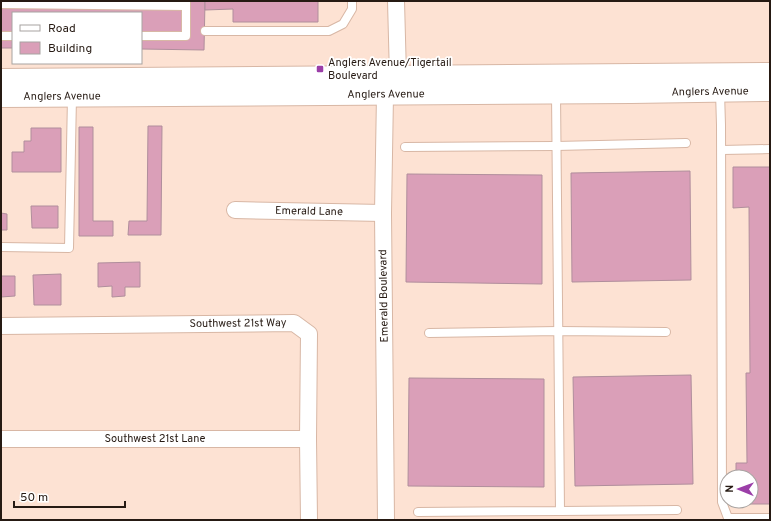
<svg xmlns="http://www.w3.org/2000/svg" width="771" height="521" font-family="Overpass,sans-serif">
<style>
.building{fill:#da9fb8;stroke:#b08e9c}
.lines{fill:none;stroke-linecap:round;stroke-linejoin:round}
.service-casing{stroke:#d8b7a5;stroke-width:10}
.minor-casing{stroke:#d8b7a5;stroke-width:18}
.tertiary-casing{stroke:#d8b7a5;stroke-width:22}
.service{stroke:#fff;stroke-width:8}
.minor{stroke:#fff;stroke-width:16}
.tertiary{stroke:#fff;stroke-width:20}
.poi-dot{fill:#9b3ea8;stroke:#fff;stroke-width:1.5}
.labels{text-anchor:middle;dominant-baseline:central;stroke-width:3.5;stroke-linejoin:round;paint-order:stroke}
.poi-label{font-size:11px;fill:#261a13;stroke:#fff;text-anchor:start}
.street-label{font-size:11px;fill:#261a13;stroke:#fff}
</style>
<rect width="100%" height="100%" fill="#fde2d3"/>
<g class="building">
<polygon points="1,1 205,1 204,50 141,49 141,13 13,13 13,48 1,48"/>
<polygon points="205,1 318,1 318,22 233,22 233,9 205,10"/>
<polygon points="148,126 162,126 161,235 128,235 129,221 147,221"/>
<polygon points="79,127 93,127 93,221 113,221 113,236 79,236"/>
<polygon points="31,128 61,128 61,172 12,172 12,152 24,152 24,141 31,141"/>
<polygon points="733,167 770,167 770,504 736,504 736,501 751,501 751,477 736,477 736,463 747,463 746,373 750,373 749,207 733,208"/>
<polygon points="690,171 691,280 572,282 571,173"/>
<polygon points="407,174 542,175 542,284 406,282"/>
<polygon points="31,206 58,206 58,228 32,228"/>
<polygon points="1,213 7,214 7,230 1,230"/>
<polygon points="140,262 140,287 125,287 125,296 112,297 112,286 98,287 98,263"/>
<polygon points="61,274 61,305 34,305 33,275"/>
<polygon points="1,276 15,276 15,296 1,297"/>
<polygon points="691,375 693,484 575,486 573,377"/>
<polygon points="409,378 544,379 544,487 408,486"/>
</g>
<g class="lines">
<g class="service-casing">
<g id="service">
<polyline points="1,4 186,6"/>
<polyline points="205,31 329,31 343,24 352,9 352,1"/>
<polyline points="1,36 13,36"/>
<polyline points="141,36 186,36 186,2"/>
<polyline points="720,92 721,125 722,502 728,518 770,518"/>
<polyline points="405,147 556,146 686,143"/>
<polyline points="722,150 770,149"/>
<polyline points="1,247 69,248 72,97"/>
<polyline points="429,333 559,331 666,332"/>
<polyline points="560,511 677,510"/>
<polyline points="418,512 560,511 556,94"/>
</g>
</g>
<g class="minor-casing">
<g id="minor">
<path id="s1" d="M 235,210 L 383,213"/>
<path id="s2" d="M 1,326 L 294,323 L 309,334 L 308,439 L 309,520"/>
<path id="s3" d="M 1,439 L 308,439"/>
<polyline points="386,520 383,213 385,95 398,76 396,1"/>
</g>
</g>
<g class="tertiary-casing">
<g id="tertiary">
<polyline points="1,79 770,73"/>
<path id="s4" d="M 1,97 L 631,93 L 770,91"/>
</g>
</g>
<use href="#service" class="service"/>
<use href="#minor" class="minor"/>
<use href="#tertiary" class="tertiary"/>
</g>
<rect class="poi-dot" x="316" y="65" width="8" height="8" rx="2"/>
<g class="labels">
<g class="poi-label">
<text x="328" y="63">Anglers Avenue/Tigertail<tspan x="328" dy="13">Boulevard</tspan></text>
</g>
<g class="street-label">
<text stroke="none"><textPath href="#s4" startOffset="709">Anglers Avenue</textPath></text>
<text stroke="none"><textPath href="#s4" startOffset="385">Anglers Avenue</textPath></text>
<text stroke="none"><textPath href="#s4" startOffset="61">Anglers Avenue</textPath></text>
<text stroke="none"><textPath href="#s1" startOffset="74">Emerald Lane</textPath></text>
<text transform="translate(384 296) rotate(-91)">Emerald Boulevard</text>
<text stroke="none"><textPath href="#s2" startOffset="237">Southwest 21st Way</textPath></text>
<text stroke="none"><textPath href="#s3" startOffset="154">Southwest 21st Lane</textPath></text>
</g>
</g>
<rect width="771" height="521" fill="none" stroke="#261a13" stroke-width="4"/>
<rect x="12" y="12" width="130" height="52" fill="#ffffff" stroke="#a8a3a1"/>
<rect x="20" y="25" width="20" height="6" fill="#ffffff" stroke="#a8a3a1"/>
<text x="48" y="32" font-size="12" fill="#261a13">Road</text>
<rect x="20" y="42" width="20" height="12" fill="#da9fb8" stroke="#a8a3a1"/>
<text x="48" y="52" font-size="12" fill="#261a13">Building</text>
<g transform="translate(739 489) rotate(271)"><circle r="19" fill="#ffffff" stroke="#a8a3a1"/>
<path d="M0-3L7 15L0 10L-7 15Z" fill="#9b3ea8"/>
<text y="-6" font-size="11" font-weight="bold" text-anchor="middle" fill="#261a13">N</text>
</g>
<path d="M14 501v6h111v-6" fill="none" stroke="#261a13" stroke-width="2"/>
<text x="20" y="501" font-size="12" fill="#261a13" stroke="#ffffff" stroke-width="3" paint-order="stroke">50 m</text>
</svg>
